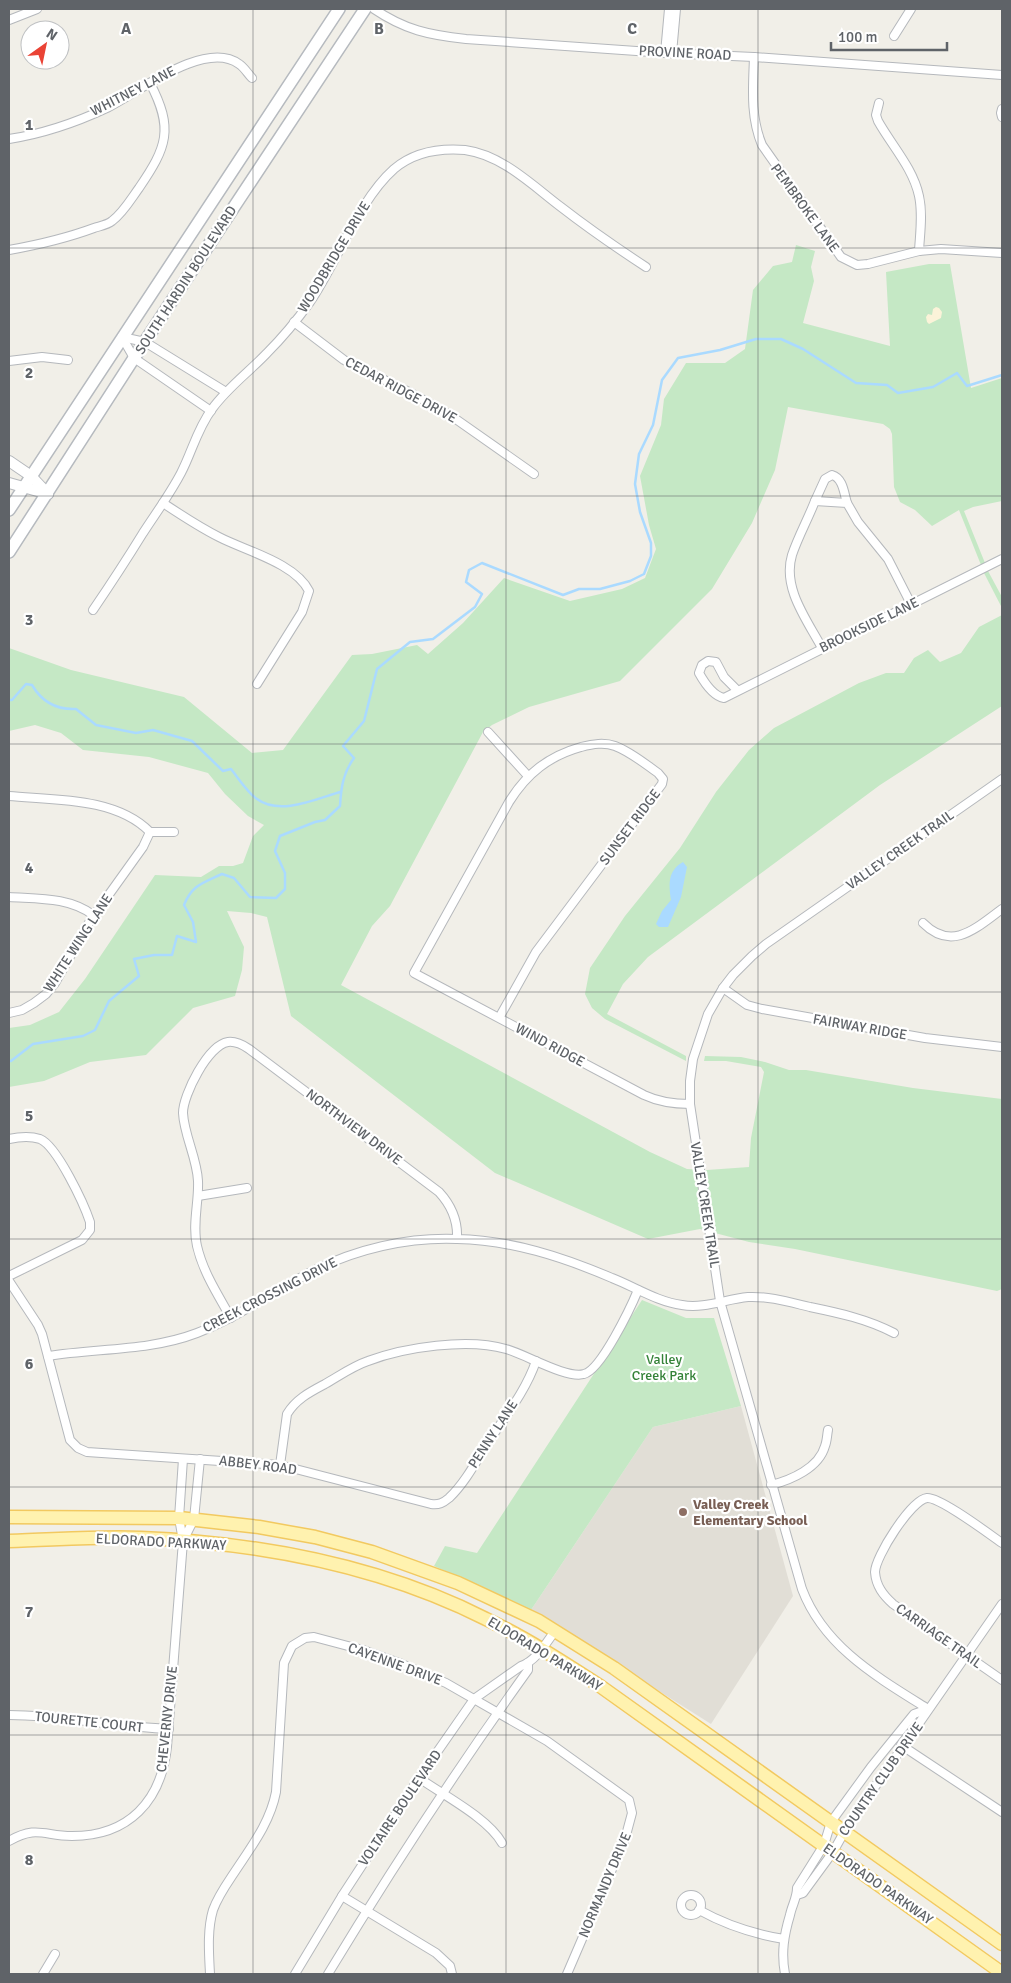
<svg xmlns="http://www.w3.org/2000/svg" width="1011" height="1983" font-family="Signika,sans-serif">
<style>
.education{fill:#e1ded6}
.green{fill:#c5e8c5}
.sand{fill:#fbf3d9}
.water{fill:#aadaff}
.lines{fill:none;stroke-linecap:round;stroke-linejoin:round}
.stream{stroke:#aadaff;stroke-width:2.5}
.minor-casing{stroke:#b5b8bc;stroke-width:10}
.tertiary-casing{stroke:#b5b8bc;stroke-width:12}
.secondary-casing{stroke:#b6babf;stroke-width:14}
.primary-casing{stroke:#f2c960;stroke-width:15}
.minor{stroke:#fff;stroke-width:8}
.tertiary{stroke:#fff;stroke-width:10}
.secondary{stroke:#fff;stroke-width:11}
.primary{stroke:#fff2af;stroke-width:12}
.grid{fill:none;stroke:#5f6368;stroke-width:1;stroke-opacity:0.55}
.education-dot{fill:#8d6e63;stroke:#fff;stroke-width:2}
.labels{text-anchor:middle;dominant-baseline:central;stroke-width:4.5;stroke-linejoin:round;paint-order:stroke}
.street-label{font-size:14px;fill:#5f6368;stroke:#fff}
.park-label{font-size:14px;fill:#348238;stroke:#fff}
.education-label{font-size:14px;font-weight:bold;fill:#785e54;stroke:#fff;text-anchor:start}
.grid-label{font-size:16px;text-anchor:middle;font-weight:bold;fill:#5f6368;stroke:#fff;stroke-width:4.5;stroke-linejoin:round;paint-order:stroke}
</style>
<rect width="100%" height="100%" fill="#f1efe8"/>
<polygon class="education" points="741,1406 793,1596 711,1724 531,1610 653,1427"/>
<g class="green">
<polygon points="796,245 815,251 811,267 814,281 803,323 890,346 886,272 929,264 950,264 971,388 1002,378 1002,501 973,507 964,511 985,563 981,565 959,510 932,526 915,510 900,502 894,487 892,434 890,429 883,424 788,407 775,470 752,523 712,589 620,681 529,707 492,725 483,732 390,906 372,926 341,985 650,1152 687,1169 707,1170 749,1167 751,1138 764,1072 761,1067 726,1061 704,1061 705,1056 741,1057 765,1062 789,1070 806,1070 913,1088 1002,1099 1002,1289 997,1291 795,1249 749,1242 700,1229 648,1239 495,1173 291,1016 267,917 251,913 227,911 244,947 242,970 235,996 193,1008 146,1055 90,1062 44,1081 9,1087 9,1028 30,1025 59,1012 85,979 155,875 201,877 219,866 233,866 243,863 253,836 264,825 248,816 225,794 208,773 149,757 83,750 61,733 35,725 9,731 9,648 71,670 184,697 252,753 283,750 352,655 372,654 417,645 428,654 463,623 504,578 570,601 622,589 645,578 656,549 649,525 640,476 661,425 664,399 686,363 725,363 745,349 753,290 773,266 792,262"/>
<polygon points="988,571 1002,597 1002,608 984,573"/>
<polygon points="1002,615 1002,706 880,785 648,957 623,984 607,1014 686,1056 686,1061 605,1019 592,1008 585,994 590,968 625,916 680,848 716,792 749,750 774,728 859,683 886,673 904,673 914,658 928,650 940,662 961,653 979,627"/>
<polygon points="642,1300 686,1318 714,1318 741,1406 653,1427 531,1610 434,1566 445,1546 477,1553"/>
</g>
<polygon class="sand" points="936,307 939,308 942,312 941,318 929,324 927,322 926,317 928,314 932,315 933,309"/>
<path class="water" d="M 683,862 L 687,867 L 681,897 L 668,927 L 659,927 L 656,924 L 662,911 L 671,900 C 669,885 667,871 683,862 Z"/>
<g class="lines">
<g class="stream">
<path d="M 9,700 L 12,700 L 26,684 L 32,685 C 42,702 56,710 76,709 L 96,725 L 136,733 L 153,730 L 192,741 L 223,771 L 231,769 C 239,779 247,792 257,799 C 280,816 316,799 340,792"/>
<path d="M 9,1061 L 11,1061 L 33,1044 L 83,1036 L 95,1030 L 109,1001 L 139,976 L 134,959 L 154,955 L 172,955 L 177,936 L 196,942 L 193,922 L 184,905 C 192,885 203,883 222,874 L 234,878 L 250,897 L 276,898 L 285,889 L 285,873 L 275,851 L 280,836 L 315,822 L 325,820 L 340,806 C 341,788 343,773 354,758 L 343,746 L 364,721 L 377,669 L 410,642 L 433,639 L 475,607 L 482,594 L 466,582 L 469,570 L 482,563 L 563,595 L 579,589 L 600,589 L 630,581 L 644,574 L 651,556 L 651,543 L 640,512 L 635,484 L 639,454 L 653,425 L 662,380 L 678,358 L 720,350 L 756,339 L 781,339 L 803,349 L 856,383 L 887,385 L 898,393 L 933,387 L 957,373 L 967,386 L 1002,375"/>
</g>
<g class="minor-casing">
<g id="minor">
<path d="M 374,9 C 405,30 429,35 466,39 L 665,53 L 754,57 L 1002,75"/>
<polyline points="9,20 37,9"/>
<polyline points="894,36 911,9"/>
<polyline points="665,53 669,9"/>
<polyline points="672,53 676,9"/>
<path d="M 754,57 C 753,87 750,116 762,145 L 841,257 L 857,265 L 868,264 L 919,251 L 941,249 L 1002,253"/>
<path d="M 879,103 L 876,115 L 878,121 C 892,146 913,168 919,196 C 923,214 920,233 919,251"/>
<polyline points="1002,109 1001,113 1002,117"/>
<path d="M 9,139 C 42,134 77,122 107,108 C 137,93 205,39 239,64 C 244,67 248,74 252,78"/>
<path d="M 9,250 C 37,245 67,238 94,228 C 100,226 107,225 112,221 C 123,213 131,199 139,188 C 167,147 174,129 150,83"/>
<polyline points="294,322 344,360 413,394 450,415 534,474"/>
<polyline points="122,337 145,342 226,392"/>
<polyline points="122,337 134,358 211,411"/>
<polyline points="9,361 42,357 68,360"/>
<path d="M 815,501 L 825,479 L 832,475 C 843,478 844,493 847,503"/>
<path d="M 163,503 C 181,515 199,527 219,537 C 246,551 295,563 309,591 L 302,612 L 257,684"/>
<path d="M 93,610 C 110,585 127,559 143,533 C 156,513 170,494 181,473 C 192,452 197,429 212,409 C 227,388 249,372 267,353 C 283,337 297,320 310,302 C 338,261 358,201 394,169 C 414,152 440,148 465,150 C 502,155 532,185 561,207 C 588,228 617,248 646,267"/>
<path d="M 822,648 C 807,620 782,588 792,555 C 798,537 808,519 815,501 L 847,503 L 858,522 L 888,559 L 911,604"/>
<path d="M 737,690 L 724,677 L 716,662 L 708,661 L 702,665 L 699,673 C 704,682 713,696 724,698 L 1002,559"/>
<polyline points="488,732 528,776"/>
<path d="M 9,796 C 54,800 116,797 150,832 L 174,832"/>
<path d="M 9,897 C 38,899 69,897 93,915"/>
<path d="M 923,923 C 952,952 976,928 1002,909"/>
<polyline points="723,988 747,1005 762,1009 925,1038 1002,1047"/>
<polyline points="9,1013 22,1010 34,1003 46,994 55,983 90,921 143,847 150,832"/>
<path d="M 499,1018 L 536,952 L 662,784 L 663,779 L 658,773 C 645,764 631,752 615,746 C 604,742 593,744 581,747 C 549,756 527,773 509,802 L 414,973 L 644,1095 C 659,1102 673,1104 690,1104"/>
<path d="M 9,1139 C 18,1137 31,1136 40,1139 C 57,1146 84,1204 90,1222 L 90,1230 L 82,1240 L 9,1276"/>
<polyline points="198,1196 247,1188"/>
<path d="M 9,1281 L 38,1325 L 42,1334 L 70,1440 L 78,1448 L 87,1452 L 280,1465 L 431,1504 C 439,1505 443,1503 449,1498 C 464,1484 476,1462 487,1444 C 504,1418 526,1391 536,1361"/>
<path d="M 231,1318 C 218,1295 203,1272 197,1246 C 192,1224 199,1202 198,1181 C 197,1158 184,1135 183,1113 C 183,1095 208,1045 228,1042 C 236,1041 243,1045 249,1049 L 439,1192 C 451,1205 458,1221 457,1239"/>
<path d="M 48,1356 C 98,1348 150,1351 197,1333 C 238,1317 273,1292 311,1272 C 355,1249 408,1237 457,1239 C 511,1240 563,1257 612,1278 C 635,1287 658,1302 682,1305 C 704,1309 726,1299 748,1297 C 769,1296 789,1302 810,1307 C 839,1313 867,1319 894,1333"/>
<path d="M 280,1465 L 287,1414 C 296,1399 310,1392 325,1384 C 339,1376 353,1366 368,1361 C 405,1347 468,1338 506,1349 C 525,1354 566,1379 584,1374 C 601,1370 631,1307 638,1290"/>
<path d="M 771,1485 C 791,1480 819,1468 825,1446 C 827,1441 827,1435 828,1430"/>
<polyline points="183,1541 194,1519 200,1459"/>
<path d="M 1002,1543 C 989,1534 940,1497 927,1498 C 911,1500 875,1557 875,1572 C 876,1586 883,1595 893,1604 L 1002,1680"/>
<path d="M 928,1709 C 877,1677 824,1647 802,1589 L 720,1301 L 690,1104 L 690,1081 L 693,1059 L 708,1014 L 723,988 L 733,975 L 752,956 L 766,944 L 1002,779"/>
<path d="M 9,1715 C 62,1715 115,1727 169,1729"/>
<polyline points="901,1745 1002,1812"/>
<path d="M 419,1778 C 443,1795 488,1818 502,1843"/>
<path d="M 9,1841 C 37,1825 44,1836 72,1836 C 129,1836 161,1801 167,1747 L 183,1541 L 179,1518 L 183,1459"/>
<polyline points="797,1895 803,1893 833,1852 847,1827 1002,1604"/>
<circle cx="691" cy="1905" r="10"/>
<polyline points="342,1896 436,1953 450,1966 452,1974"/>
<path d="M 699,1910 C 726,1925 753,1934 784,1939"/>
<polyline points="43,1974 55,1954"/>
<path d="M 210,1974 C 209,1954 207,1930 213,1910 C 218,1896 226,1885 234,1873 C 251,1847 270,1823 276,1792 L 284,1663 L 292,1646 L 305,1638 L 314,1637 L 363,1650 L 402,1664 L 446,1683 L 547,1741 L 629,1800 L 632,1813 L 625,1839 L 567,1974"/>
<path d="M 295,1974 L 342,1896 L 419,1778 L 474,1699 L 521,1666 C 536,1661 546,1643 555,1631"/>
<path d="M 328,1974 C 391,1870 457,1769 528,1670 L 528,1663"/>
<path d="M 785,1974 C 781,1953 784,1935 790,1915 C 792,1905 797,1898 797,1888 L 824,1845 L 831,1822 L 871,1767 L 914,1714 L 928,1709"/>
</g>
</g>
<g class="tertiary-casing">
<g id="tertiary">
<polyline points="9,461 31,476 48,494"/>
<polyline points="9,483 48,494"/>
</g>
</g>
<g class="secondary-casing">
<g id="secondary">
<polyline points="9,510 339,9"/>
<polyline points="9,552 134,358 365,9"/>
</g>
</g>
<g class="primary-casing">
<g id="primary">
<polyline points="9,1517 179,1518 259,1527 315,1537 372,1552 458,1583 539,1621 614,1668 1002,1944"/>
<path d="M 9,1541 C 53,1540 97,1536 141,1538 C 261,1543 379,1565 486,1619 C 526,1638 563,1662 600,1686 L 1002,1973"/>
</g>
</g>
<use href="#minor" class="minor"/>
<use href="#tertiary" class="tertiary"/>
<use href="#secondary" class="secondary"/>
<use href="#primary" class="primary"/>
</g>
<path class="grid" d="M 253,9 L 253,1974M 506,9 L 506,1974M 758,9 L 758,1974M 9,248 L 1002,248M 9,496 L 1002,496M 9,744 L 1002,744M 9,992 L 1002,992M 9,1239 L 1002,1239M 9,1487 L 1002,1487M 9,1735 L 1002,1735"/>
<circle class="education-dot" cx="683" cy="1512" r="5"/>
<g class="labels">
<g class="street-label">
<text transform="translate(685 53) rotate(3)">PROVINE ROAD</text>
<text transform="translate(133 91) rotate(-27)">WHITNEY LANE</text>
<text transform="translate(805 208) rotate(54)">PEMBROKE LANE</text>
<text transform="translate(334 257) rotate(-59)">WOODBRIDGE DRIVE</text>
<text transform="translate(186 280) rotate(-57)">SOUTH HARDIN BOULEVARD</text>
<text transform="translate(401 390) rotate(28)">CEDAR RIDGE DRIVE</text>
<text transform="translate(869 625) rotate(-26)">BROOKSIDE LANE</text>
<text transform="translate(630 827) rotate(-53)">SUNSET RIDGE</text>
<text transform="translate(900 850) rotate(-35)">VALLEY CREEK TRAIL</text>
<text transform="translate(78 943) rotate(-57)">WHITE WING LANE</text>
<text transform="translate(860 1027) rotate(10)">FAIRWAY RIDGE</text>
<text transform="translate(550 1045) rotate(28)">WIND RIDGE</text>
<text transform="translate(354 1127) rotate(37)">NORTHVIEW DRIVE</text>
<text transform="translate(705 1205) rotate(81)">VALLEY CREEK TRAIL</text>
<text transform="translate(270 1295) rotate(-27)">CREEK CROSSING DRIVE</text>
<text transform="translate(493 1434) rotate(-57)">PENNY LANE</text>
<text transform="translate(258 1465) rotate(7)">ABBEY ROAD</text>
<text transform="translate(161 1542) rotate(3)">ELDORADO PARKWAY</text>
<text transform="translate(939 1636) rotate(35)">CARRIAGE TRAIL</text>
<text transform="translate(545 1654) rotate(31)">ELDORADO PARKWAY</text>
<text transform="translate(395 1664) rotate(20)">CAYENNE DRIVE</text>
<text transform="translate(167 1719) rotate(-84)">CHEVERNY DRIVE</text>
<text transform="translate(89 1722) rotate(6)">TOURETTE COURT</text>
<text transform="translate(881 1779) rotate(-55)">COUNTRY CLUB DRIVE</text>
<text transform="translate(400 1808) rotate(-56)">VOLTAIRE BOULEVARD</text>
<text transform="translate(878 1884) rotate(35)">ELDORADO PARKWAY</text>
<text transform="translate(605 1885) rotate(-67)">NORMANDY DRIVE</text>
</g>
<g class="park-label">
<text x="664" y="1359">Valley<tspan x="664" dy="16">Creek Park</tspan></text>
</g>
<g class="education-label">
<text x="693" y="1504">Valley Creek<tspan x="693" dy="16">Elementary School</tspan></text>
</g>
</g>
<g class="grid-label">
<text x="126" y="34">A</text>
<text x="379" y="34">B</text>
<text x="632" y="34">C</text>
<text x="29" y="130">1</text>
<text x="29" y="378">2</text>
<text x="29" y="625">3</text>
<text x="29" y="873">4</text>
<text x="29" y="1121">5</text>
<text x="29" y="1369">6</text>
<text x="29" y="1617">7</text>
<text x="29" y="1865">8</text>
</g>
<rect width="1011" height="1983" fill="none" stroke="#5f6368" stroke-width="20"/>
<g transform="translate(45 45) rotate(33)"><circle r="24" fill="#ffffff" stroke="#bfc1c3"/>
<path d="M0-4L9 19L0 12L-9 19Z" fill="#ea4335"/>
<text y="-8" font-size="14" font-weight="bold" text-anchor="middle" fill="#5f6368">N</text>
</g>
<path d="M831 42v8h116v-8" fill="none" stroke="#5f6368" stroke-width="2.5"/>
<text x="838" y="42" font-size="15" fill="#5f6368" stroke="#ffffff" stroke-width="4" paint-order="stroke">100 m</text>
</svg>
